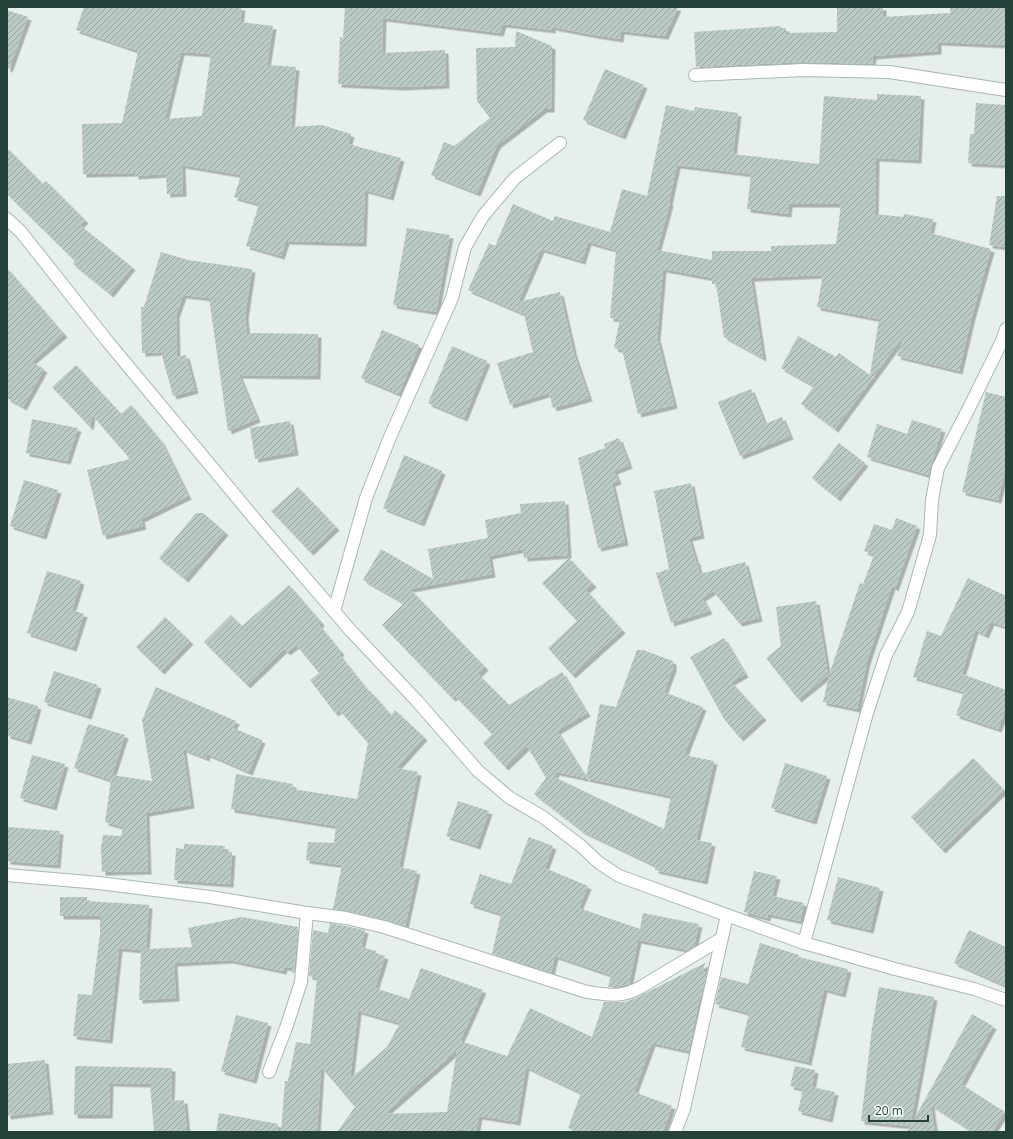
<svg xmlns="http://www.w3.org/2000/svg" width="1013" height="1139" font-family="'Open Sans',sans-serif">
<style>
.building{fill:url(#building-hatch);fill-rule:evenodd;filter:url(#shadow)}
.lines{fill:none;stroke-linecap:round;stroke-linejoin:round}
.street-casing{stroke:#a8b8b2;stroke-width:14}
.street{stroke:#fff;stroke-width:12}
</style>
<defs>
<pattern id="building-hatch" width="6" height="6" patternUnits="userSpaceOnUse"><rect width="6" height="6" fill="#bbcac4"/><path d="M-1 1l2-2M0 6l6-6M5 7l2-2" fill="none" stroke="#98a6a0"/></pattern>
<filter id="shadow"><feDropShadow dx="3.5" dy="3.5" stdDeviation="0" flood-color="#0004"/></filter>
</defs>
<rect width="100%" height="100%" fill="#e6efeb"/>
<g class="building">
<path d="M 84,7 L 242,7 L 240,22 L 273,26 L 267,65 L 296,67 L 291,127 L 322,125 L 351,134 L 348,144 L 401,158 L 390,197 L 365,190 L 363,243 L 286,241 L 281,256 L 246,246 L 259,204 L 234,197 L 241,175 L 182,165 L 183,193 L 167,194 L 166,174 L 135,176 L 135,173 L 83,174 L 82,124 L 122,123 L 138,51 L 76,30 ZM 181,52 L 211,54 L 202,116 L 165,119 Z"/>
<polygon points="345,7 678,7 665,36 621,31 620,39 594,35 552,27 552,30 503,24 500,33 383,18 382,53 445,50 446,85 401,87 338,84 340,37 343,38"/>
<polygon points="837,7 883,7 883,17 950,13 950,7 1006,7 1006,45 938,42 938,51 873,56 872,64 803,62 696,67 694,32 781,26 781,28 786,28 786,33 837,32"/>
<polygon points="7,10 28,17 9,69 7,68"/>
<polygon points="516,31 552,46 551,109 544,109 497,145 477,193 431,175 444,142 454,146 490,118 477,101 476,48 515,47"/>
<polygon points="605,69 644,85 622,136 583,120"/>
<path d="M 877,94 L 921,96 L 918,160 L 876,158 L 875,214 L 903,217 L 904,214 L 933,219 L 930,233 L 991,249 L 972,316 L 959,371 L 897,356 L 904,335 L 835,429 L 801,404 L 814,386 L 781,368 L 798,336 L 836,357 L 839,353 L 870,375 L 879,319 L 817,307 L 823,275 L 751,278 L 763,358 L 724,337 L 716,284 L 712,284 L 712,278 L 663,269 L 657,337 L 674,405 L 638,414 L 622,350 L 614,348 L 620,319 L 610,318 L 616,250 L 588,242 L 582,261 L 541,249 L 518,302 L 560,292 L 574,354 L 589,398 L 553,408 L 549,393 L 510,405 L 497,363 L 533,352 L 524,314 L 468,290 L 489,243 L 495,246 L 513,204 L 553,221 L 555,216 L 610,232 L 622,189 L 647,196 L 666,105 L 694,111 L 695,107 L 738,113 L 733,154 L 819,164 L 824,96 L 877,100 ZM 677,165 L 751,174 L 747,209 L 788,214 L 789,204 L 841,204 L 836,244 L 771,246 L 771,251 L 712,251 L 712,260 L 657,250 L 670,203 L 669,202 Z"/>
<polygon points="976,103 1006,105 1006,165 968,163 970,134 974,134"/>
<polygon points="7,148 43,184 46,181 85,220 80,225 132,267 110,294 73,264 75,261 7,194"/>
<polygon points="997,196 1006,196 1006,247 989,245"/>
<polygon points="407,228 450,235 436,312 393,305"/>
<polygon points="161,252 188,260 252,269 245,316 247,333 318,334 317,376 239,375 257,419 228,431 209,298 183,295 176,315 177,357 186,355 195,390 173,396 161,352 142,353 141,307 144,307"/>
<polygon points="7,268 64,334 31,362 44,369 23,407 7,398"/>
<polygon points="382,330 419,345 399,394 361,378"/>
<polygon points="452,346 487,361 464,418 428,403"/>
<polygon points="76,365 121,414 131,405 161,441 188,496 141,519 143,526 103,536 87,470 130,459 92,415 90,427 52,387"/>
<polygon points="751,389 765,424 782,417 790,436 740,456 718,402"/>
<polygon points="986,392 1006,397 1006,466 998,500 962,492"/>
<polygon points="32,419 78,428 67,461 26,453"/>
<polygon points="912,420 942,429 928,475 867,457 877,424 907,434"/>
<polygon points="290,421 295,452 255,459 250,428"/>
<polygon points="619,438 629,465 614,471 618,481 612,483 625,542 598,548 578,458 605,448 604,444"/>
<polygon points="839,443 865,463 837,498 812,478"/>
<polygon points="404,455 442,471 421,523 383,508"/>
<polygon points="24,480 58,490 43,536 10,526"/>
<polygon points="691,483 701,535 689,538 696,561 698,561 697,562 700,574 745,562 759,618 739,623 713,591 702,598 709,611 671,623 656,573 669,569 654,491"/>
<polygon points="298,487 336,527 310,552 271,511"/>
<path d="M 565,501 L 568,555 L 524,558 L 523,549 L 489,556 L 492,574 L 410,589 L 485,667 L 478,674 L 509,705 L 562,672 L 587,713 L 557,731 L 586,778 L 600,704 L 616,707 L 637,650 L 643,650 L 673,661 L 673,668 L 664,692 L 703,707 L 684,755 L 714,761 L 696,840 L 712,843 L 704,881 L 655,870 L 656,866 L 582,831 L 534,794 L 546,778 L 527,746 L 505,767 L 483,743 L 492,734 L 455,696 L 452,698 L 382,625 L 404,603 L 363,580 L 381,549 L 433,579 L 428,549 L 488,538 L 485,520 L 521,513 L 520,504 ZM 556,772 L 671,796 L 664,829 L 554,777 Z"/>
<polygon points="196,513 203,513 225,532 185,579 159,558"/>
<polygon points="896,518 917,526 895,588 892,586 867,661 857,709 823,702 830,672 860,583 863,584 874,555 864,551 874,524 892,530"/>
<polygon points="569,558 593,584 586,590 622,630 572,675 548,648 577,621 542,583"/>
<polygon points="47,571 81,581 72,610 84,614 73,648 27,633"/>
<polygon points="968,578 1006,596 1006,627 991,622 985,635 975,630 962,674 1006,690 1006,708 998,729 956,715 964,692 913,677 927,631 941,636"/>
<polygon points="289,585 321,622 319,625 341,652 339,654 369,692 370,691 391,715 395,710 424,737 396,768 418,772 399,867 417,871 405,926 386,920 348,911 333,909 342,865 306,860 308,842 334,843 336,826 231,809 236,774 293,784 292,789 357,799 368,743 339,710 335,713 310,680 319,673 296,645 287,652 284,649 247,685 204,642 231,615 242,626"/>
<polygon points="816,601 828,675 798,699 766,658 781,646 776,607"/>
<polygon points="165,617 190,641 161,671 136,647"/>
<polygon points="724,638 745,674 731,682 763,717 740,738 724,719 690,657"/>
<polygon points="54,671 98,685 88,716 44,702"/>
<polygon points="156,687 236,721 233,728 262,740 249,772 207,754 206,758 183,749 191,805 146,813 148,871 102,872 101,848 103,835 121,836 123,827 105,822 111,780 74,768 88,724 125,735 112,775 152,781 142,720"/>
<polygon points="7,697 38,706 28,741 7,735"/>
<polygon points="32,755 65,764 53,807 20,798"/>
<polygon points="973,758 1004,790 942,850 911,817"/>
<polygon points="785,763 827,776 813,821 771,808"/>
<polygon points="458,801 489,811 477,846 446,836"/>
<polygon points="7,827 60,831 57,865 7,861"/>
<polygon points="529,837 553,846 545,868 588,886 579,908 640,929 643,913 699,924 694,946 688,950 638,940 629,984 615,987 608,987 611,975 555,956 551,973 492,954 501,914 470,904 480,874 511,884"/>
<polygon points="184,844 225,846 224,852 232,852 230,884 174,880 176,848 184,849"/>
<polygon points="754,871 777,876 772,896 804,903 800,921 768,914 767,918 744,912"/>
<polygon points="838,877 880,888 870,930 827,920"/>
<polygon points="60,897 87,897 87,901 149,905 146,949 192,947 188,928 242,917 298,927 294,973 292,972 292,968 284,967 283,971 230,960 174,963 176,998 139,1000 141,950 119,948 109,1040 73,1036 78,994 92,995 100,934 100,916 60,916"/>
<path d="M 330,923 L 365,930 L 361,947 L 376,951 L 376,953 L 385,956 L 375,988 L 409,999 L 421,968 L 483,990 L 460,1041 L 507,1056 L 530,1008 L 592,1037 L 604,1002 L 625,1002 L 636,998 L 705,963 L 703,972 L 707,973 L 700,1000 L 699,1000 L 689,1051 L 652,1043 L 634,1092 L 672,1106 L 663,1132 L 579,1132 L 568,1128 L 581,1093 L 526,1067 L 517,1122 L 479,1116 L 476,1132 L 458,1129 L 458,1132 L 337,1132 L 355,1107 L 321,1067 L 317,1132 L 281,1132 L 285,1081 L 288,1081 L 296,1042 L 310,1044 L 317,978 L 309,976 L 313,930 L 328,933 ZM 358,1011 L 400,1023 L 387,1047 L 350,1079 ZM 457,1050 L 447,1112 L 384,1114 Z"/>
<polygon points="969,930 1006,947 1006,986 954,963"/>
<polygon points="760,943 799,955 799,957 848,969 842,994 824,989 808,1062 741,1047 749,1013 715,1004 721,977 748,984"/>
<polygon points="879,987 934,997 910,1126 861,1121 872,1028"/>
<polygon points="972,1014 993,1026 961,1084 1005,1112 992,1132 973,1132 931,1105 935,1132 907,1132"/>
<polygon points="236,1015 268,1023 253,1080 221,1071"/>
<polygon points="45,1060 50,1111 7,1116 7,1064"/>
<polygon points="75,1066 172,1068 171,1101 184,1100 187,1132 154,1132 150,1084 110,1083 109,1115 74,1115"/>
<polygon points="795,1066 815,1070 812,1087 835,1092 829,1119 798,1111 803,1089 790,1086"/>
<polygon points="219,1113 278,1124 277,1132 216,1132"/>
</g>
<g class="lines">
<g class="street-casing">
<g id="street">
<polyline points="695,75 803,70 889,72 1006,90"/>
<polyline points="7,219 21,232 108,342 259,524 351,631 417,701 478,771 510,798 543,817 581,846 598,862 619,876 804,943 895,969 974,989 1006,1000"/>
<polyline points="334,611 366,498 390,437 452,298 465,247 483,216 515,178 560,143"/>
<path d="M 7,875 L 99,883 L 210,897 L 307,913 L 346,918 L 384,927 L 587,992 C 610,995 621,998 641,987 L 721,939"/>
<polyline points="804,943 867,713 886,655 908,612 930,535 932,500 938,468 970,406 1002,341 1006,329"/>
<polyline points="269,1072 286,1028 301,982 307,913"/>
<polyline points="675,1132 684,1109 727,915"/>
</g>
</g>
<use href="#street" class="street"/>
</g>
<rect width="1013" height="1139" fill="none" stroke="#24423a" stroke-width="16"/>
<path d="M869 1115v6h59v-6" fill="none" stroke="#24423a" stroke-width="2"/>
<text x="875" y="1115" font-size="12" fill="#24423a" stroke="#f7fbf9" stroke-width="3" paint-order="stroke">20 m</text>
</svg>
